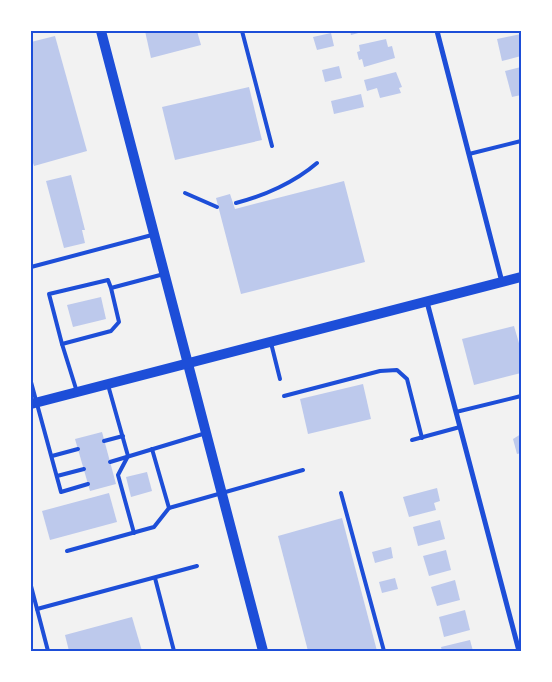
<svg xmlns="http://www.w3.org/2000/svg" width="552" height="682" font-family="Lato,sans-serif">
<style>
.building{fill:#bdc9ec}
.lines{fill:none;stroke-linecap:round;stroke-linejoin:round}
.service{stroke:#1d4ed8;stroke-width:4}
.minor{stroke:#1d4ed8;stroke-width:5}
.secondary{stroke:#1d4ed8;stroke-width:10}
.neatline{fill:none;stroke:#1d4ed8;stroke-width:2}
</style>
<rect width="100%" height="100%" fill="#f2f2f2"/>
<g class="building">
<polygon points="145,31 197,31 201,45 151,58"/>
<polygon points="350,31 362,31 362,32 351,35"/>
<polygon points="331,33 334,46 317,50 313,37"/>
<polygon points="521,34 521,56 502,61 497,39"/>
<polygon points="55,36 87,151 34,166 31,157 31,42"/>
<polygon points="386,39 388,47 392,46 395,58 364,67 362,59 359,60 357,52 360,51 359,45"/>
<polygon points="339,66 342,78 325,82 322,70"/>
<polygon points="521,67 521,95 512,97 505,71"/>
<polygon points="396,72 402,87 399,88 401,93 380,98 377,88 367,91 364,80"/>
<polygon points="249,87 262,140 175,160 162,107"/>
<polygon points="361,94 364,107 334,114 331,101"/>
<polygon points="71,175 85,230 82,230 85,243 64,248 46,181"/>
<polygon points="344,181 365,262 241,294 216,198 230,194 235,209"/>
<polygon points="101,297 106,319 73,327 67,305"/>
<polygon points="514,326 521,350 521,373 474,385 462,339"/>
<polygon points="363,384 371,419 308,434 300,399"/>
<polygon points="102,432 116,484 90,491 75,439"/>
<polygon points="521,434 521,453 517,454 513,439"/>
<polygon points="147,472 152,491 131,497 126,477"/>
<polygon points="437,488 440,501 434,503 436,510 409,517 403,497"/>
<polygon points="109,493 117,522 50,540 42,511"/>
<polygon points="342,518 377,651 308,651 278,536"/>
<polygon points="440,520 445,539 418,546 413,527"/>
<polygon points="391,547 393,558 375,563 372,552"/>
<polygon points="446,550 451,570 429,576 423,556"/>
<polygon points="395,578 398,589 382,593 379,582"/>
<polygon points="455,580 460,600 437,606 431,587"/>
<polygon points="465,610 470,630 444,637 439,617"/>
<polygon points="132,617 142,651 69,651 65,635"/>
<polygon points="470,640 473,651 442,651 441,647"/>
</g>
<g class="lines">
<g class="service">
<polyline points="242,31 272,146"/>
<polyline points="469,154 521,141"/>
<polyline points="185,193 217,207"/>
<path d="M 236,203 C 264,196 295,182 317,163"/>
<polyline points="31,267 152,235"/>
<polyline points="111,288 119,322 111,331 62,344 49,294 108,280 111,288 164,274"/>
<polyline points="271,343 280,379"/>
<polyline points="62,344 77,392"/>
<polyline points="31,382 61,492 88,484"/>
<polyline points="108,385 128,456 118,475 134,533"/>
<polyline points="284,396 380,371 397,370 407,379 422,438"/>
<polyline points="456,412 521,396"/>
<polyline points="412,440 460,427"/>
<polyline points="104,441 123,436"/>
<polyline points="152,449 169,508 303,470"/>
<polyline points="52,456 78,449"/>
<polyline points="110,462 206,433"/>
<polyline points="57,476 84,469"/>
<polyline points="341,493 384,651"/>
<polyline points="67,551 154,527 169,508"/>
<polyline points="155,578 174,651"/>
<polyline points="31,586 48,651"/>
<polyline points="37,609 197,566"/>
</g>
<g class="minor">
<polyline points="437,31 502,282"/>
<polyline points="427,302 519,651"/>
</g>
<g class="secondary">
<polyline points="101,31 263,651"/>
<polyline points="31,404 521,277"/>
</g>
</g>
<rect width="552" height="682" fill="none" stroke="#ffffff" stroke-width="65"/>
<rect x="32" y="32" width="488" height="618" class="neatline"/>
</svg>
